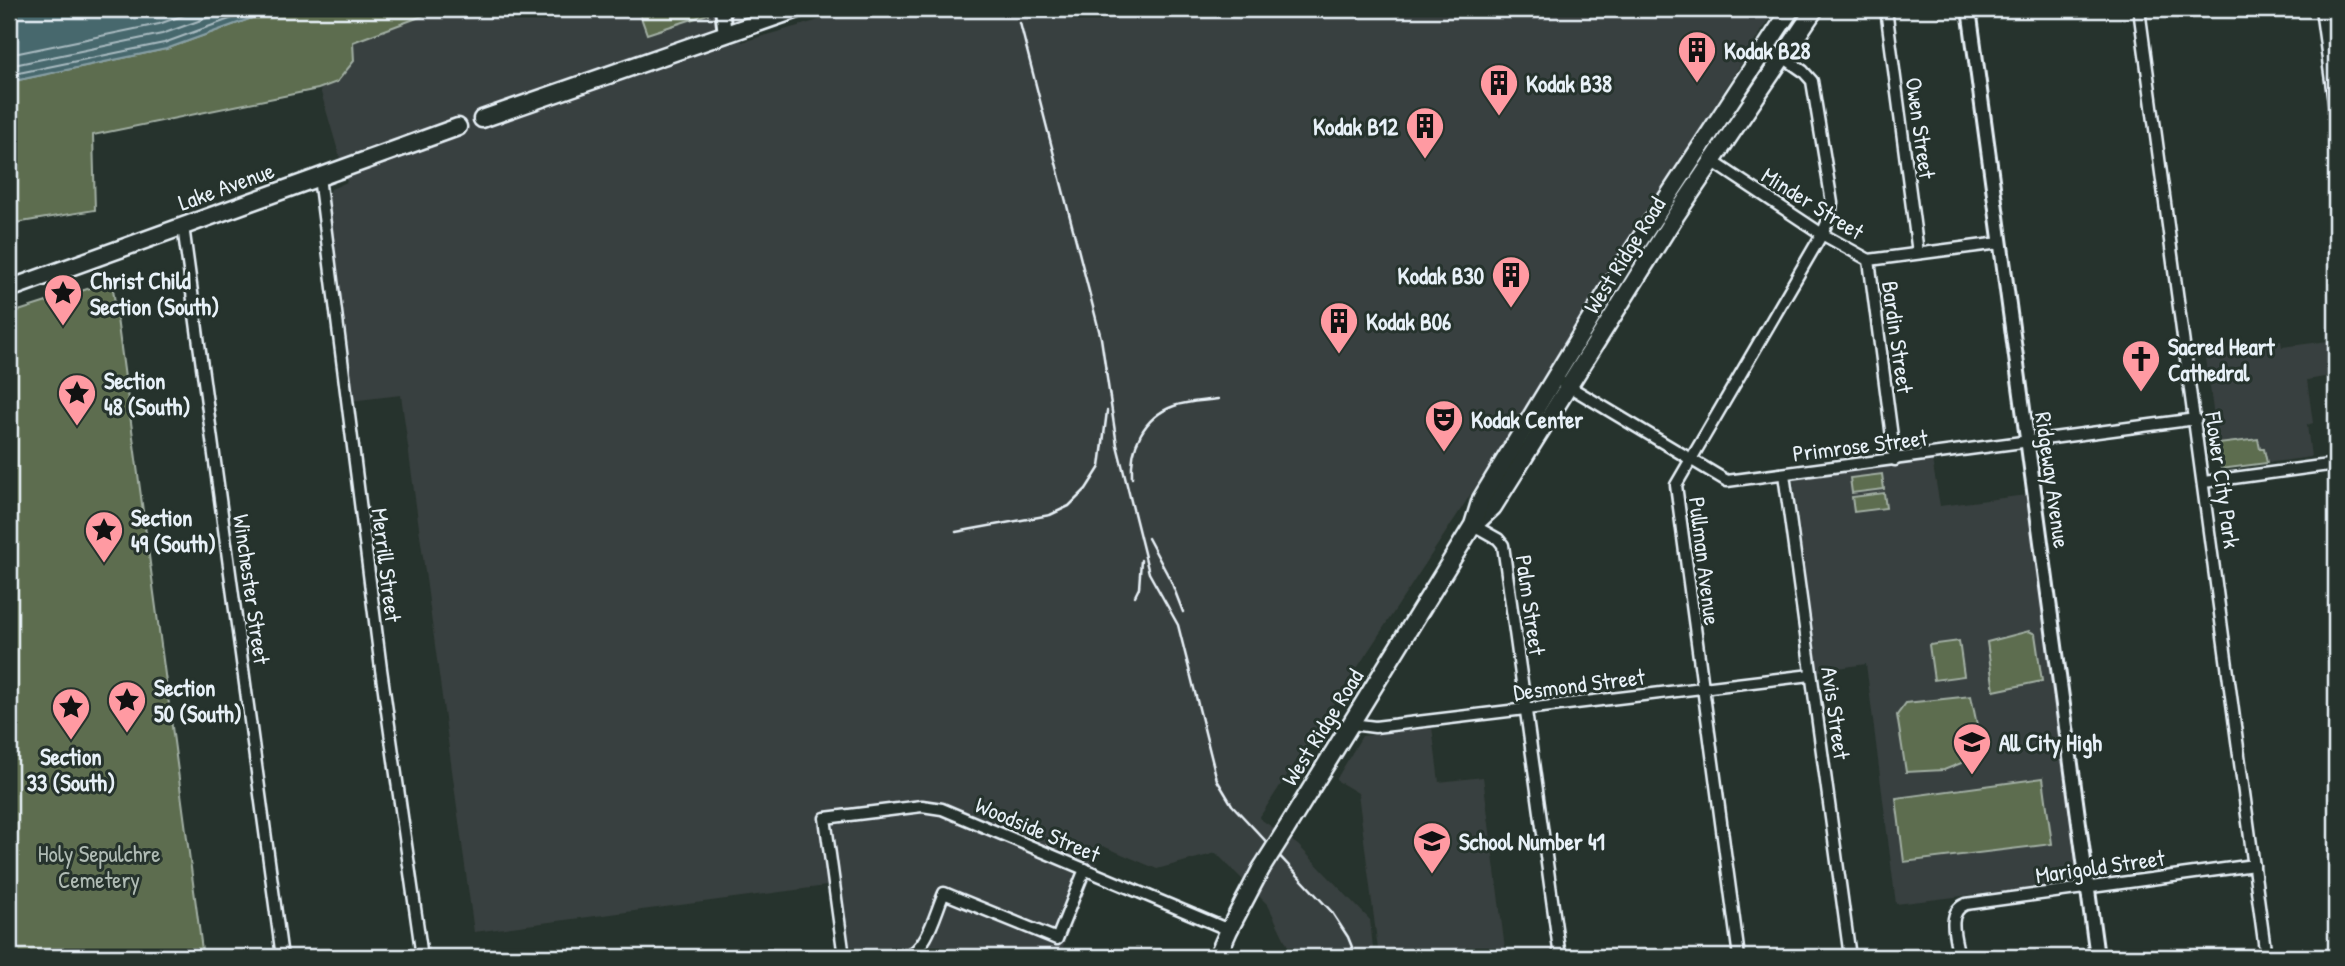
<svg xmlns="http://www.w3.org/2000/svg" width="2345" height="966" font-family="'Patrick Hand',sans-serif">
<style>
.built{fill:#39403f}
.green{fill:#5d6d50;stroke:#a2afa4;stroke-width:2}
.water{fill:#47686d;stroke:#879fa5;stroke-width:2}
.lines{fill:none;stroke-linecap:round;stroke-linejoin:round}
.shore{stroke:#a8bac0;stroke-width:2}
.minor-casing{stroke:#e8f1f8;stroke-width:15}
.tertiary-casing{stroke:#e8f1f8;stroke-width:18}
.primary-casing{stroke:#e8f1f8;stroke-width:21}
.trunk-casing{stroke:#e8f1f8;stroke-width:21}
.minor{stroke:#26332d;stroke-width:10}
.tertiary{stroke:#26332d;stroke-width:12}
.primary{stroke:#26332d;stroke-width:16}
.trunk{stroke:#26332d;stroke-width:16}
.rail{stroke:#e8f1f8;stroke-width:2.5}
.trunk-bridge-casing{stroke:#e8f1f8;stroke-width:21;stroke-linecap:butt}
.trunk-bridge{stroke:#26332d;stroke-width:16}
.labels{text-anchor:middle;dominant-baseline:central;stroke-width:6;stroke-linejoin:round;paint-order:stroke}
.poi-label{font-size:23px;font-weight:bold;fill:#e8f1f8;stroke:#26332d;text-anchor:start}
.street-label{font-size:23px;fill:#e8f1f8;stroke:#26332d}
.park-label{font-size:23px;fill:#b0bcb5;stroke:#26332d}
</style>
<rect width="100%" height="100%" fill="#26332d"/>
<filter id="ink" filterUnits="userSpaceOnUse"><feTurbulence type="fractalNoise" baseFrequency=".0143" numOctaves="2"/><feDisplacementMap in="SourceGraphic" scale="14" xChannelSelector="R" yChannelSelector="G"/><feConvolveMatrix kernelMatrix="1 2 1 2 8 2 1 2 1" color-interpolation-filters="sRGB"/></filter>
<g filter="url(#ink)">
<g class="built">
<polygon points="441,9 737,9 742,42 858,9 1775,9 1514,428 1259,818 1298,845 1370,920 1374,957 1293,957 1268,905 1216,853 1157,869 1103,846 1059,957 851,957 841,884 474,932 401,395 350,401 351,367 328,196 331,189 347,182 320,89 338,82 353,43"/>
<polygon points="2336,340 2336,375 2307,380 2313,423 2307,425 2311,457 2221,469 2205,351 2281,341 2282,347"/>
<polygon points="1932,460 1940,506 2026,495 2079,882 1896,904 1866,664 1818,671 1793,480"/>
<polygon points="1432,727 1439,782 1483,777 1506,957 1379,957 1358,793 1336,780 1362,736"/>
</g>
<g class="green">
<polygon points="277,9 441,9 353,42 354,61 337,82 318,89 93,135 95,210 9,224 9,82 166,49"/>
<polygon points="638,9 707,9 708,14 647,34"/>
<polygon points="112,281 203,957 9,957 9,314"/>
<polygon points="2258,439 2260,449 2264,449 2267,463 2221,469 2218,444"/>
<polygon points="1882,474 1884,489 1852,493 1850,478"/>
<polygon points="1884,493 1886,508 1854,512 1852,497"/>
<polygon points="2029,631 2035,634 2042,681 1994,691 1987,642"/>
<polygon points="1959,641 1964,676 1934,680 1929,645"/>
<polygon points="1971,696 1978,730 1969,760 1944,770 1906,772 1897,715 1906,703"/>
<polygon points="2043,778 2052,844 1904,862 1896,798"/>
</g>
<polygon class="water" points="9,9 277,9 166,49 9,82"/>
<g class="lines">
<g class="shore">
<polyline points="9,55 159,24 201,9"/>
<polyline points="9,66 162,34 232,9"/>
<polyline points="9,75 164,43 257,9"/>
</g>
<g class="minor-casing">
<g id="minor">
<polyline points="1886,9 1918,253"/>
<polyline points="2139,9 2266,957"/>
<polyline points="2321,9 2336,117"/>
<polyline points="1709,159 1822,234 1869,260 2000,243"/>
<polyline points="319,177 381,669 422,957"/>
<polyline points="183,226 282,957"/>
<polyline points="1869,260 1895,460"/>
<polyline points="1555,378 1727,481 2196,419"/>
<polyline points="1784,474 1850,957"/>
<polyline points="2204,482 2336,464"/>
<polyline points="1473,525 1498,539 1503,545 1560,957"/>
<polyline points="1352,724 1375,727 1811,675"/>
<polyline points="844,957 825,818 922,806 942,809 1229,930"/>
<path d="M 906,957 C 928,948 935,913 944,893 L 1057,939 L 1085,869"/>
<polyline points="1739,957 1676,485 1822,234 1830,216 1832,203 1812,81 1803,71 1783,57"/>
<path d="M 1959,957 C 1956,940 1945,912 1966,904 L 2254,865"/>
</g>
</g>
<g class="tertiary-casing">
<g id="tertiary">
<polyline points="722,9 725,34"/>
<polyline points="1969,9 2097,957"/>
</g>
</g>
<g class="primary-casing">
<g id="primary">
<polyline points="482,119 798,9"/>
<polyline points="9,289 458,127"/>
</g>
</g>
<g class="trunk-casing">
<g id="trunk">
<polyline points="1475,524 1493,507 1676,215 1815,9"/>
<polyline points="1285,831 1473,525 1481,499 1627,259 1791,9"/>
<polyline points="1217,957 1229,930 1261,869"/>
</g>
</g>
<use href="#minor" class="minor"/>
<use href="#tertiary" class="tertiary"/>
<use href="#primary" class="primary"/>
<use href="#trunk" class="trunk"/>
<g class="rail">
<polyline points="1020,23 1101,338 1117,445 1149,573 1178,625 1217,780 1232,805 1331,911 1348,937 1356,957"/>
<path d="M 1132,478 C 1130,447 1143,417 1174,406 C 1187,401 1204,401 1218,399"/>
<polyline points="956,532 1050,515 1069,506 1086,489 1100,467 1107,411"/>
<polyline points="1148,538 1171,581 1183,612"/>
<polyline points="1135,596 1139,588 1141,560"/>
</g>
<g class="trunk-bridge-casing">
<polyline id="trunk-bridge" points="1261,869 1285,831"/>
</g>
<use href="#trunk-bridge" class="trunk-bridge"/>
</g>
</g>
<defs>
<g id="building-pin" transform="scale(2.0125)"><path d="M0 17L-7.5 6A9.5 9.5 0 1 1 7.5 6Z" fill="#ff9aa2" stroke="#26332d"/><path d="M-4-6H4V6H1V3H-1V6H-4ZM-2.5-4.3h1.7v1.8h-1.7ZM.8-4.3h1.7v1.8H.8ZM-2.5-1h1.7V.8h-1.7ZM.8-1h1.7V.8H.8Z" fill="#111"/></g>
<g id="sight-pin" transform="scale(2.0125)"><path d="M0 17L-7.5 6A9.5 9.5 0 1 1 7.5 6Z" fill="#ff9aa2" stroke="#26332d"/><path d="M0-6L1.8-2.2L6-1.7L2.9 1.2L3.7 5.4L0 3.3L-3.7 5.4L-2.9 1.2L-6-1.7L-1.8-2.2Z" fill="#111"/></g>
<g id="church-pin" transform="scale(2.0125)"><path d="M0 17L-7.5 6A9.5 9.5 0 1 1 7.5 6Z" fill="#ff9aa2" stroke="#26332d"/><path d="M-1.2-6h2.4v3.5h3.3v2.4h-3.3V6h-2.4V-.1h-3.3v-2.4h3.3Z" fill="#111"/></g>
<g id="theatre-pin" transform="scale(2.0125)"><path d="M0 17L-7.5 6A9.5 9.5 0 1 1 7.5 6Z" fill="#ff9aa2" stroke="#26332d"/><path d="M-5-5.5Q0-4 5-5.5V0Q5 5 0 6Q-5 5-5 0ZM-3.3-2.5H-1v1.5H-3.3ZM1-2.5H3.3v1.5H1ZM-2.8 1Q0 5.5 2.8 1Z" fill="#111"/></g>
<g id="school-pin" transform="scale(2.0125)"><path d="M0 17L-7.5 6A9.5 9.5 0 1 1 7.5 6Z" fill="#ff9aa2" stroke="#26332d"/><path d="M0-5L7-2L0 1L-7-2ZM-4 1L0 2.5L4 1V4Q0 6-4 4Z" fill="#111"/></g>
</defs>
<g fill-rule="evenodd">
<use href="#building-pin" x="1697" y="50"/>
<use href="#building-pin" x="1499" y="83"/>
<use href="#building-pin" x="1425" y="126"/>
<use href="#building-pin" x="1511" y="275"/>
<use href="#sight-pin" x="63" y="293"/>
<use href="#building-pin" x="1339" y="321"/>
<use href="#church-pin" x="2141" y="359"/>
<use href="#sight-pin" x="77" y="393"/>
<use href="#theatre-pin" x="1444" y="419"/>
<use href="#sight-pin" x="104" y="530"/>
<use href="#sight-pin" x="127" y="700"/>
<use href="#sight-pin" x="71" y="707"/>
<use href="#school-pin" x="1972" y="742"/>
<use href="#school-pin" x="1432" y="841"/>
</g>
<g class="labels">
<g class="poi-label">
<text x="1724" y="50">Kodak B28</text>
<text x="1526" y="83">Kodak B38</text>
<text x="1398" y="126" text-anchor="end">Kodak B12</text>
<text x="1484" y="275" text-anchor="end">Kodak B30</text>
<text x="90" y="280">Christ Child<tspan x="90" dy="26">Section (South)</tspan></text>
<text x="1366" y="321">Kodak B06</text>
<text x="2168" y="346">Sacred Heart<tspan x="2168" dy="26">Cathedral</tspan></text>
<text x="104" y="380">Section<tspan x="104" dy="26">48 (South)</tspan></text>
<text x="1471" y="419">Kodak Center</text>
<text x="131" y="517">Section<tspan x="131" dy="26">49 (South)</tspan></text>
<text x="154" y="687">Section<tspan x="154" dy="26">50 (South)</tspan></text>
<text x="1999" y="742">All City High</text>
<text x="71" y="756" text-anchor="middle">Section<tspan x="71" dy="26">33 (South)</tspan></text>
<text x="1459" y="841">School Number 41</text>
</g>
<g class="street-label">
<text transform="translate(1921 128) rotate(82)">Owen Street</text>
<text transform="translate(226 186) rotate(-20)">Lake Avenue</text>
<text transform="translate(1813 203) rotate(32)">Minder Street</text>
<text transform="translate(1624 255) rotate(-58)">West Ridge Road</text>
<text transform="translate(1898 337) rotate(82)">Bardin Street</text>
<text transform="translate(1860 445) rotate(-7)">Primrose Street</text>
<text transform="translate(2053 480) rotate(82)">Ridgeway Avenue</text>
<text transform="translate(2223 480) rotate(82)">Flower City Park</text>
<text transform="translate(1705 561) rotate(83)">Pullman Avenue</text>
<text transform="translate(387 565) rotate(83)">Merrill Street</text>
<text transform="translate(252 589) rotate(82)">Winchester Street</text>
<text transform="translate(1531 605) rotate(82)">Palm Street</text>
<text transform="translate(1579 684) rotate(-7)">Desmond Street</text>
<text transform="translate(1836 713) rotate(82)">Avis Street</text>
<text transform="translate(1322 727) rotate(-58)">West Ridge Road</text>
<text transform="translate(1038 829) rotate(23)">Woodside Street</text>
<text transform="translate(2100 866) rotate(-8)">Marigold Street</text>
</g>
<g class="park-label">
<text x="99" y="853">Holy Sepulchre<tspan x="99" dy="26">Cemetery</tspan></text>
</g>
</g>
<rect width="2345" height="966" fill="none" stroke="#26332d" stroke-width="35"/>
<rect x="18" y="18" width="2310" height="931" fill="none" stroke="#e8f1f8" stroke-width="2.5" filter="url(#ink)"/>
</svg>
